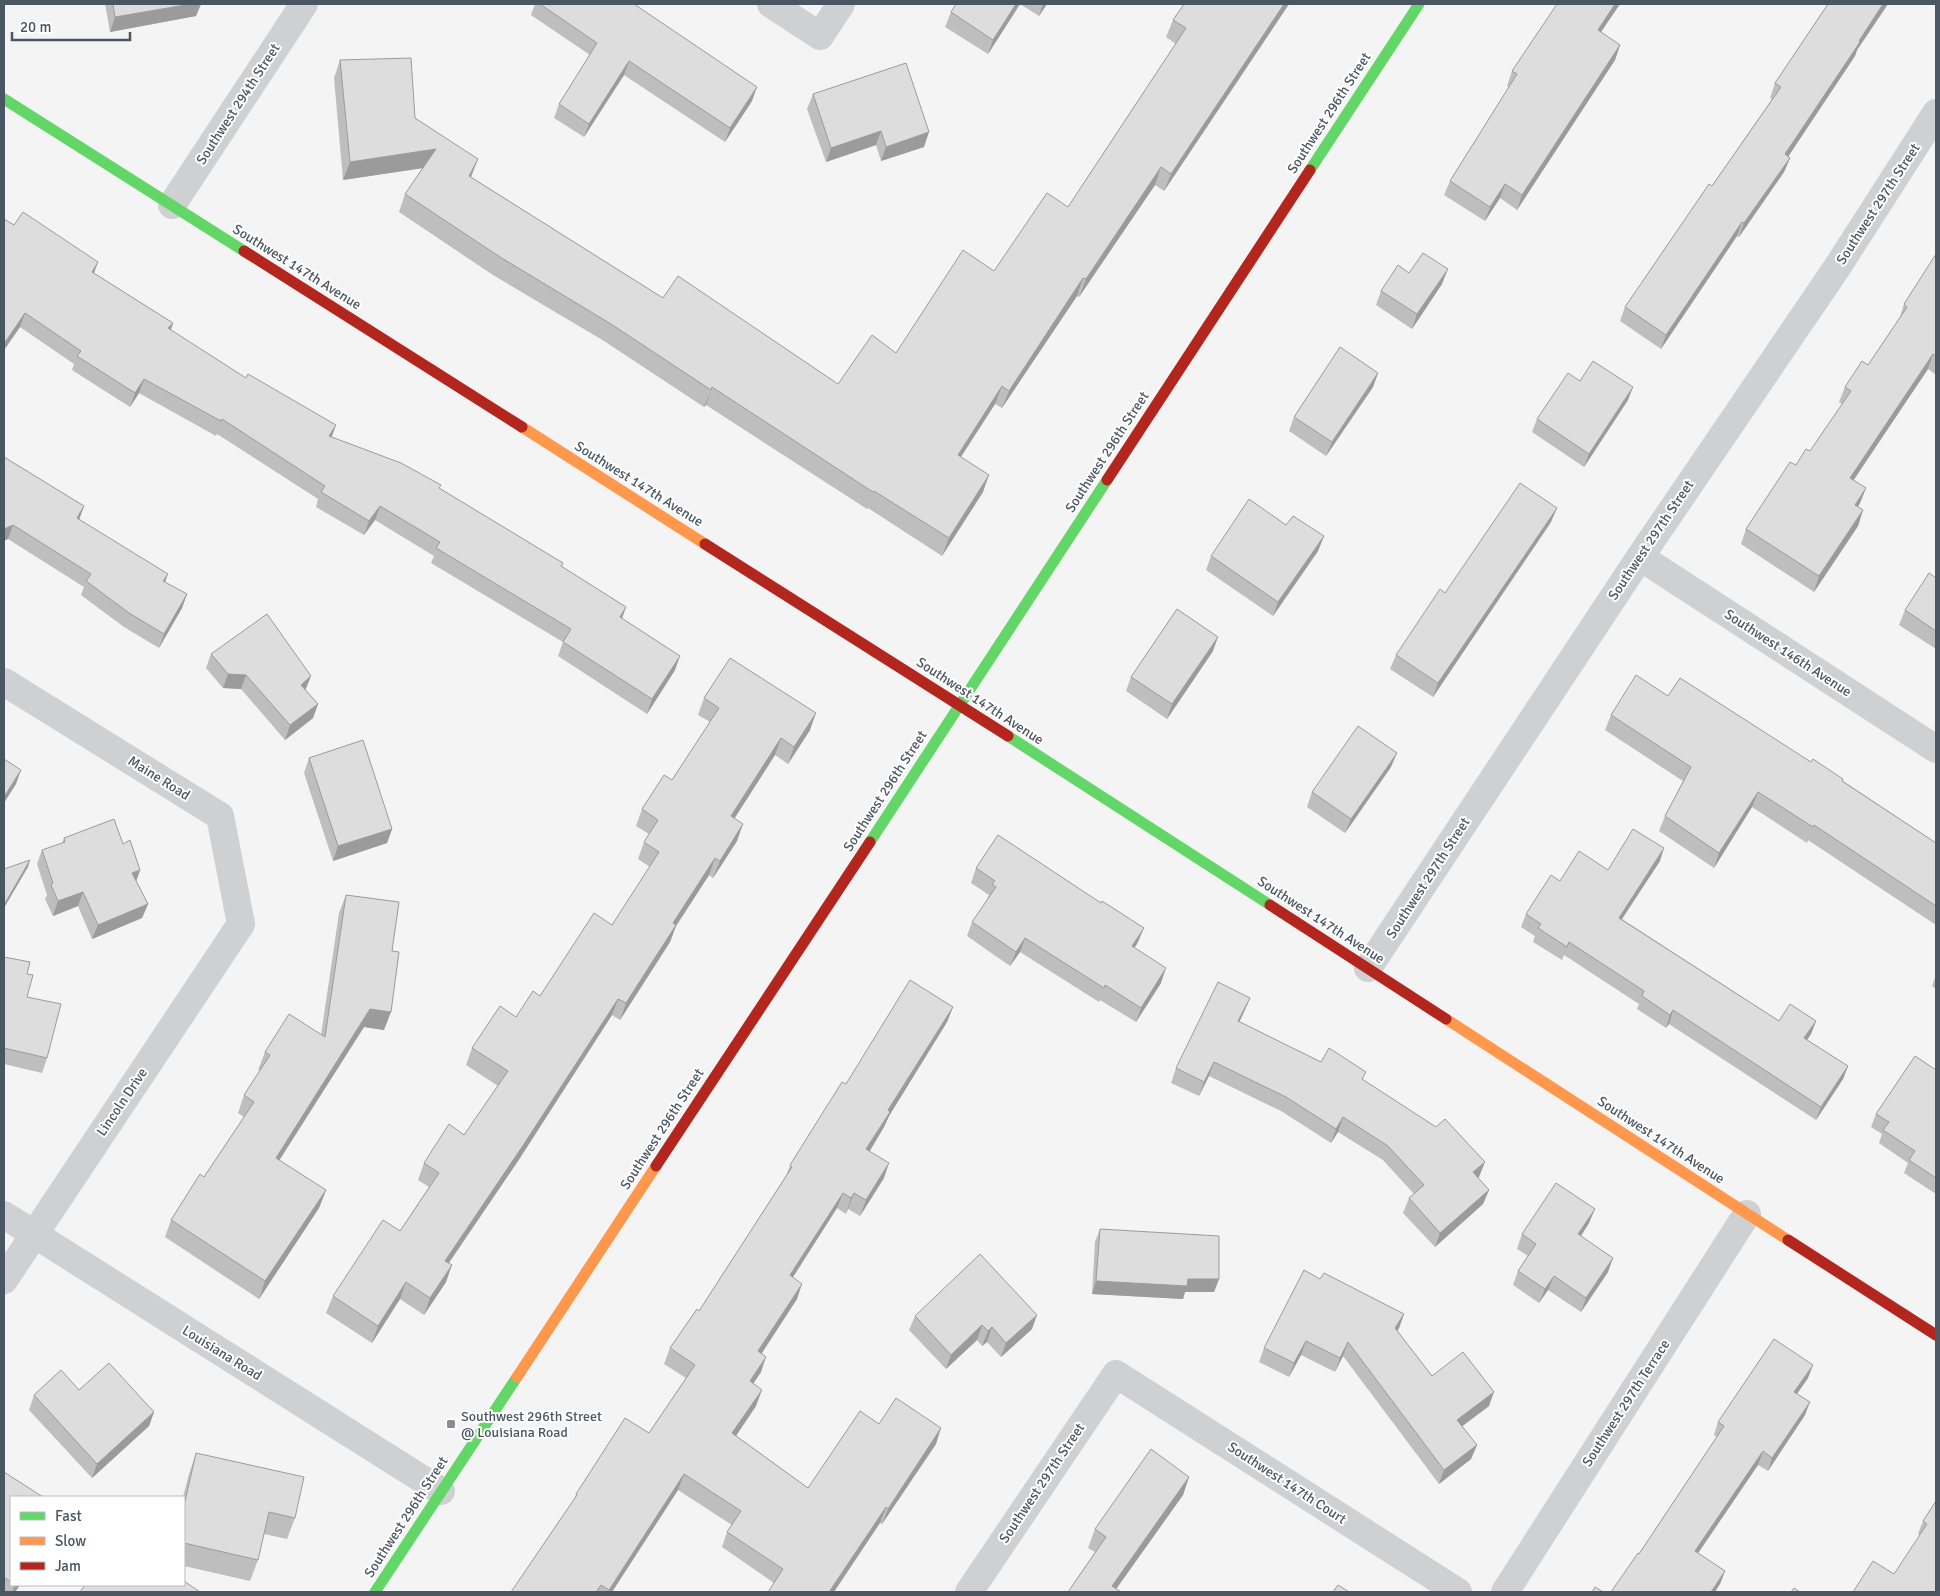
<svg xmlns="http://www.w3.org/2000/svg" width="1940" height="1596" font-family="Signika,sans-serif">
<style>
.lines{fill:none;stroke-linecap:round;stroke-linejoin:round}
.street{stroke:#ced0d2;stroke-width:28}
.fast{stroke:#63d668;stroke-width:11}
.slow{stroke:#ff974d;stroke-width:11}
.jam{stroke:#b3261e;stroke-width:11}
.wall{fill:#bebebf}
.shaded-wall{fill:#9b9b9b}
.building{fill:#ddddde;stroke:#9b9b9b}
.poi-dot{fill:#868d94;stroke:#fff;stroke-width:2}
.labels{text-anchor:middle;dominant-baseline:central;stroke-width:4;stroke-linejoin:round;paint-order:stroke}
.street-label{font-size:14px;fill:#4a5661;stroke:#fff}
.poi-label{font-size:14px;fill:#4a5661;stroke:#fff;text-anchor:start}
</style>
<rect width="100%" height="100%" fill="#f4f4f4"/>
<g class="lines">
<g class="street">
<polyline points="771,4 820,36 841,4"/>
<polyline points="172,205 304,4"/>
<polyline points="1640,557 1936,749"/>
<polyline points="4,682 220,816 241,924 4,1280"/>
<polyline points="1368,968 1640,557 1838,266 1936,113"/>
<polyline points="4,1215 441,1491"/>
<polyline points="969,1592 1116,1374 1458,1592"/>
<polyline points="1505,1592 1747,1214"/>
</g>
<g class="fast">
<polyline points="4,99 244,251"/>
<polyline points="1310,170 1419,4"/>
<polyline points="1008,736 1270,905"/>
<polyline points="870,842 1107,480"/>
<polyline points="375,1592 517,1377"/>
</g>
<g class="slow">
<polyline points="522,427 705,544"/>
<polyline points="1446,1019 1788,1240"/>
<polyline points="517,1377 656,1166"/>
</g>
<g class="jam">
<polyline points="244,251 522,427"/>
<polyline points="1107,480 1310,170"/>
<polyline points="705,544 1008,736"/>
<polyline points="1270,905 1446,1019"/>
<polyline points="656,1166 870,842"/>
<polyline points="1788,1240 1936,1335"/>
</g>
</g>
<g class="wall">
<polygon points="105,4 201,4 196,16 110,32"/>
<polygon points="535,4 634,4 752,101 725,142 624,75 584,137 554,118 559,104 590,55 531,15"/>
<polygon points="956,4 1047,4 1039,16 1020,4 988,54 945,27 951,12"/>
<polygon points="1184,4 1289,4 1164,191 1155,185 1079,297 1077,296 1002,408 995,404 961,457 983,492 942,556 868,508 867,509 706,405 704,407 604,341 493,275 399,212 405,194 423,168 343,180 334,78 340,60 415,118 471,177 663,298 838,384 896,353 994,271 1068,207 1176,44 1166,37 1173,20"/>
<polygon points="1620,4 1601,32 1620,45 1615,60 1517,210 1500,198 1485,221 1444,195 1450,181 1509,87 1507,86 1512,71 1559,5"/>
<polygon points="1828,4 1888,4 1857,50 1855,56 1788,156 1790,158 1784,172 1739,237 1737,236 1661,349 1620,321 1625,307 1712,186 1772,99 1770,98 1775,83"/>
<polygon points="813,94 924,147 881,161 876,145 826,162 807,109"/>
<polygon points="4,219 94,273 173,323 171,330 332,437 439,488 563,563 562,567 626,607 622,618 675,670 647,714 558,656 563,642 431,563 434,556 375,520 364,535 316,507 318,499 217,434 216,436 139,393 130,407 72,370 74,364 20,327 4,350"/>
<polygon points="1936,254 1936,375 1928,369 1853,480 1866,488 1860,503 1858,507 1863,510 1858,526 1814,592 1741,544 1746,529 1796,465 1810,451 1842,404 1839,402 1845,387 1868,365 1899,320 1904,304"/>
<polygon points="1409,273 1442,284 1412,329 1376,305 1381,291"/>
<polygon points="1378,373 1373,387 1326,456 1289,431 1294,417"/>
<polygon points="1580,381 1628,400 1584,467 1532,432 1537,419"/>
<polygon points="4,457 84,506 79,519 165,582 187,594 182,608 159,648 124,627 81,595 84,587 8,539"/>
<polygon points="1551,522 1433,697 1390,669 1396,655 1445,593"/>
<polygon points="1286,525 1324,536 1318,551 1273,616 1206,570 1211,556"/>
<polygon points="1936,578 1936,649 1899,625 1905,610"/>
<polygon points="1213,651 1167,719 1126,691 1131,677"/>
<polygon points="211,654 311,676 305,690 318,704 313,718 285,740 241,689 223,688 206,668"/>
<polygon points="1668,696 1811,762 1843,781 1936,843 1936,925 1808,840 1807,843 1752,807 1714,868 1659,831 1665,816 1683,781 1605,730 1611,715"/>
<polygon points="704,698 810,730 788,764 775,755 734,819 737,841 713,878 709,875 676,926 670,942 620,1020 612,1015 518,1161 449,1263 446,1282 424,1315 400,1299 372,1343 326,1313 333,1296 400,1231 429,1187 418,1180 424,1163 464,1135 498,1086 466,1065 472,1048 516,1017 540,996 612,925 650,867 638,859 644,842 649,834 636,826 642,809 672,780 710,722 698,715"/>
<polygon points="309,758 392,829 387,843 333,861 304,773"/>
<polygon points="1391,767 1345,833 1307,807 1312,792"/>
<polygon points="64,838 123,844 140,870 136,881 148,904 142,918 92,939 78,906 53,916 45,899 47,895 37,864 42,850 62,843"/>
<polygon points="1660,861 1622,919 1779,1021 1816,1021 1811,1034 1807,1040 1848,1066 1843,1079 1816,1120 1669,1024 1666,1028 1637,1009 1639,1004 1564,955 1562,960 1533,942 1535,936 1521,927 1526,914 1608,870"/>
<polygon points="976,868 1138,942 1134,948 1161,983 1136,1022 1100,1000 1099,1002 1020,952 1010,966 967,936 972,922 988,899 987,899 989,895 971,883"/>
<polygon points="346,895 392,951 384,1030 364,1027 279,1160 326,1190 319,1208 259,1299 165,1237 171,1220 204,1177 244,1117 238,1113 244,1095 260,1070 258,1070 265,1052 321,1035 339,913"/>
<polygon points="4,957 27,974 27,997 47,1058 42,1073 4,1064"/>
<polygon points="1936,975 1936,989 1932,986"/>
<polygon points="1250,998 1244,1012 1239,1022 1321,1062 1363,1080 1479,1177 1478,1178 1489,1190 1483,1204 1435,1247 1403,1213 1409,1198 1414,1194 1383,1160 1338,1132 1331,1143 1281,1111 1209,1076 1199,1096 1171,1083 1176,1068"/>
<polygon points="953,1007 947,1022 889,1116 884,1127 870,1151 884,1178 860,1216 848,1209 846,1214 837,1208 793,1277 797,1299 761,1353 761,1372 753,1384 756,1406 736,1436 808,1488 879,1424 936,1444 882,1524 880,1523 774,1583 722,1547 727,1532 732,1525 678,1490 612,1592 511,1592 574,1500 576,1494 649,1433 686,1378 664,1364 670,1348 699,1311 786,1176 790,1165 846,1084"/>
<polygon points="1936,1070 1936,1194 1904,1173 1908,1163 1879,1143 1882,1134 1871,1127 1876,1114"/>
<polygon points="1589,1223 1581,1236 1608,1272 1581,1312 1548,1290 1539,1303 1513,1285 1518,1271 1528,1256 1517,1249 1522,1234"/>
<polygon points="1100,1229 1219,1279 1214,1292 1185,1292 1183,1299 1092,1294 1095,1242"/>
<polygon points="1404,1314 1399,1328 1397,1331 1432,1376 1489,1406 1462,1426 1477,1445 1471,1459 1439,1484 1343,1356 1335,1372 1301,1355 1289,1377 1259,1362 1264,1348"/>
<polygon points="915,1316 1032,1329 1001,1357 987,1342 982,1346 977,1340 946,1369 909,1330"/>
<polygon points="1808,1378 1797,1394 1805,1415 1768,1471 1758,1465 1698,1553 1725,1571 1720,1584 1639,1554 1717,1437 1714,1435 1718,1422"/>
<polygon points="79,1390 154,1412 149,1426 92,1478 29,1410 34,1395"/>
<polygon points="196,1453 295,1518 287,1539 264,1534 258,1560 250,1581 184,1566 183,1497 189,1474"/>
<polygon points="4,1472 11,1497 11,1585 20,1585 15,1592 4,1592"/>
<polygon points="1189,1477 1183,1495 1116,1589 1068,1592 1095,1552 1088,1548 1095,1529"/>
<polygon points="1936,1501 1936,1592 1894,1574 1920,1536 1918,1534 1923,1521"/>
</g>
<g class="shaded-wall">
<polygon points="191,4 201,4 196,16 110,32 115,17"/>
<polygon points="1016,4 1020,4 988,54 993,40"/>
<polygon points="1043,4 1047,4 1039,16"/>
<polygon points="1284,4 1289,4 1164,191 1171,174"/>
<polygon points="1615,4 1620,4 1592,45 1598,30"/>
<polygon points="1883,4 1888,4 1857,50 1855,56 1780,169 1785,154"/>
<polygon points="1620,45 1615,60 1517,210 1522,195"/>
<polygon points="629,61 624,75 584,137 589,124"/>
<polygon points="757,87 752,101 725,142 730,128"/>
<polygon points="881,131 876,145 826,162 831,148"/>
<polygon points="929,132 924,147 881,161 886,147"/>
<polygon points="436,149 430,167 343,180 350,162"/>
<polygon points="1790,158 1784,172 1739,237 1744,223"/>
<polygon points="478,159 471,177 462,194 469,176"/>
<polygon points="1161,167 1155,185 1079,297 1086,279"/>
<polygon points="1505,184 1500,198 1485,221 1490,207"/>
<polygon points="1742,222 1737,236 1661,349 1666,335"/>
<polygon points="98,262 93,276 92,272"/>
<polygon points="1448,269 1442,284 1412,329 1417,314"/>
<polygon points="1083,278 1077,296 1002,408 1009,391"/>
<polygon points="25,313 20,327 4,350 4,346 6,341"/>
<polygon points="173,323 168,338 168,328"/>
<polygon points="1933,354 1928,369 1845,493 1850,478"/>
<polygon points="1378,373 1373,387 1326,456 1332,442"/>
<polygon points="144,379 139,393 130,407 135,393"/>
<polygon points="1002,386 995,404 951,472 958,455"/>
<polygon points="712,387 706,405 704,407 711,390"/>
<polygon points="1633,387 1628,400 1584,467 1589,454"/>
<polygon points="336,425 331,439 329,436"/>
<polygon points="989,475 983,492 942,556 949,538"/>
<polygon points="1866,488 1860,503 1850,520 1855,505"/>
<polygon points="84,506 79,520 77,518"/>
<polygon points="380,506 375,520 364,535 369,521"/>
<polygon points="1557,508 1551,522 1433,697 1438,683"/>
<polygon points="1863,510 1858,526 1814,592 1819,576"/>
<polygon points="13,525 8,539 4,541 4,529"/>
<polygon points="1324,536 1318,551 1273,616 1278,602"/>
<polygon points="168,574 163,588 163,581"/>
<polygon points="187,594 182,608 159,648 164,634"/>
<polygon points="626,607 621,621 620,617"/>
<polygon points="1218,637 1213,651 1167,719 1172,704"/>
<polygon points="680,656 675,670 647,714 652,699"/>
<polygon points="228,674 246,675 241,689 223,688"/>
<polygon points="311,676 305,691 301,685"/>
<polygon points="318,704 313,718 285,740 290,725"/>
<polygon points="816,713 810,730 788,764 794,747"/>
<polygon points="781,738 775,755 725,833 731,816"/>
<polygon points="1397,753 1391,767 1345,833 1351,819"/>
<polygon points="21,770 16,784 4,803 4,797"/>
<polygon points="1758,792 1752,807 1714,868 1719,853"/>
<polygon points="743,824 737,841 713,878 720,861"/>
<polygon points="392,829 387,843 333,861 338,846"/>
<polygon points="1664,848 1660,861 1614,931 1619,918"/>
<polygon points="715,858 709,875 676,926 670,942 620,1020 626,1003 673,923"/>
<polygon points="30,860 28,867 4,908 4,905"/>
<polygon points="140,870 135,885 132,873"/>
<polygon points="83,892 78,906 53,916 58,901"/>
<polygon points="148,904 142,918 92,939 98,925"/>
<polygon points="1144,928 1138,942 1126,961 1132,946"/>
<polygon points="1025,938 1020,952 1010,966 1016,952"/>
<polygon points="1166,968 1161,983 1136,1022 1141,1008"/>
<polygon points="1250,998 1244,1012 1233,1035 1238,1021"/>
<polygon points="618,999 612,1015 518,1161 439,1277 445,1261"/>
<polygon points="953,1007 947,1022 889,1116 884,1127 861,1165 866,1149 888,1110"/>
<polygon points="370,1009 391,1012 384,1030 364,1027 270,1175 276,1158"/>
<polygon points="1673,1010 1669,1024 1666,1028 1670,1015"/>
<polygon points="1816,1021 1811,1034 1799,1051 1804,1038"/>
<polygon points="1214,1062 1209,1076 1199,1096 1204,1082"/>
<polygon points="1848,1066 1843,1079 1816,1120 1821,1107"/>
<polygon points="1343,1117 1338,1132 1331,1143 1336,1129"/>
<polygon points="1485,1162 1479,1177 1468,1187 1473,1172"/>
<polygon points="889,1163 884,1178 860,1216 866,1200"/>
<polygon points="326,1190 319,1208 259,1299 265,1281"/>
<polygon points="1489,1190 1483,1204 1435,1247 1440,1233"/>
<polygon points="843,1193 837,1208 784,1291 790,1275"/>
<polygon points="854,1193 848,1209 846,1214 851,1198"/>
<polygon points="1595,1209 1589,1223 1573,1248 1578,1234"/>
<polygon points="1613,1258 1608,1272 1581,1312 1586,1298"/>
<polygon points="452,1265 446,1282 424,1315 430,1298"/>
<polygon points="1554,1276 1548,1290 1539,1303 1545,1289"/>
<polygon points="1188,1279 1219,1279 1214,1292 1185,1292 1183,1299 1092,1294 1096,1281"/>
<polygon points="406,1282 400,1299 372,1343 378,1326"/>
<polygon points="802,1284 797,1299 753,1367 758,1351"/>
<polygon points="1404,1314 1399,1328 1390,1342 1395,1328"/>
<polygon points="1037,1315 1032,1329 1001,1357 1006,1343"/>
<polygon points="982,1325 977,1340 946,1369 951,1355"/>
<polygon points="992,1327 987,1342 982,1346 988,1331"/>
<polygon points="1306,1341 1301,1355 1289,1377 1294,1363"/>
<polygon points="1348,1342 1343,1356 1335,1372 1340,1358"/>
<polygon points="766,1357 761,1372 744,1397 750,1381"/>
<polygon points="1813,1365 1808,1378 1789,1405 1794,1392"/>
<polygon points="762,1390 756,1406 727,1449 732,1433"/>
<polygon points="1494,1392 1489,1406 1452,1434 1457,1420"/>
<polygon points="1810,1402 1805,1415 1768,1471 1772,1458"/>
<polygon points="154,1412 149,1426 92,1478 97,1464"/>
<polygon points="941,1428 936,1444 882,1524 888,1509"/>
<polygon points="1477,1445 1471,1459 1439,1484 1444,1470"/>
<polygon points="1763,1451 1758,1465 1690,1565 1695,1551"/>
<polygon points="684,1474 678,1490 612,1592 608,1592"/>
<polygon points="1189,1477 1183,1495 1114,1592 1112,1586"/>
<polygon points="886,1507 880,1523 834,1592 829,1592"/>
<polygon points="1725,1571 1720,1584 1715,1592 1711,1592"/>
<polygon points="15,1585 20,1585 15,1592 12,1592"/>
</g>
<g class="building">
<polygon points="113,4 191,4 115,17"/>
<polygon points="540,4 634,4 757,87 730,128 629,61 589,124 559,104 597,43"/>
<polygon points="956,4 1016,4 993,40 951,12"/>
<polygon points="1184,4 1284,4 1171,174 1161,167 1086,279 1083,278 1009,391 1002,386 958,455 989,475 949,538 874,491 873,492 712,387 711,390 611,324 500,257 405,194 436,149 350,162 340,60 411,58 415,118 478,159 469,176 663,298 678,276 838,384 872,335 896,353 963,250 994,271 1047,193 1068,207 1186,28 1173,20"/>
<polygon points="1557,4 1559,5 1560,4 1615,4 1598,30 1620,45 1522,195 1505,184 1490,207 1450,181 1517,74 1512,71"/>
<polygon points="1828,4 1883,4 1859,41 1860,42 1785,154 1790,158 1744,223 1742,222 1666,335 1625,307 1709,184 1712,186 1781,87 1775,83"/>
<polygon points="906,63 929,132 886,147 881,131 831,148 813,94"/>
<polygon points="23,212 98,262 92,272 173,323 168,328 246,378 248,374 336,425 329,436 401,463 441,485 439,488 563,563 561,566 626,607 620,617 680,656 652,699 563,642 571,629 436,548 440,542 380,506 369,521 321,492 325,486 222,419 221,421 144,379 135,393 77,356 81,351 25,313 6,341 4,339 4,219 14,225"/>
<polygon points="1423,253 1448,269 1417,314 1381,291 1398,265 1409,273"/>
<polygon points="1936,254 1936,356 1933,354 1850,478 1866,488 1855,505 1863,510 1819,576 1746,529 1790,462 1796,465 1806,449 1810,451 1851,391 1845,387 1862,361 1868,365 1907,307 1904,304"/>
<polygon points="1340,347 1378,373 1332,442 1294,417"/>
<polygon points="1593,361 1633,387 1589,454 1537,419 1568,373 1580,381"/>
<polygon points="4,457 84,506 77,518 168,574 163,581 187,594 164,634 129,613 86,581 91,574 13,525 4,529"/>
<polygon points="1520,483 1557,508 1438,683 1396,655 1440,589 1445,593"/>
<polygon points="1249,499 1286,525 1293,516 1324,536 1278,602 1211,556"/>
<polygon points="1929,573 1936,578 1936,631 1905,610"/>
<polygon points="1177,609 1218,637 1172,704 1131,677"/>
<polygon points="267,614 311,676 301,685 318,704 290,725 246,675 228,674 211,654"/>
<polygon points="730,658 816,713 794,747 781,738 731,816 743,824 720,861 715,858 673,923 676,925 626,1003 618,999 524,1144 445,1261 452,1265 430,1298 406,1282 378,1326 333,1296 383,1220 400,1231 439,1173 424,1163 449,1124 464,1135 508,1071 472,1048 500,1006 516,1017 533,991 540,996 594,913 612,925 659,852 644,842 658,820 642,809 664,775 672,780 719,708 704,698"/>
<polygon points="1636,675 1668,696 1680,678 1811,762 1813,759 1843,779 1842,781 1936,843 1936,906 1814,825 1813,827 1758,792 1719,853 1665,816 1691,767 1611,715"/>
<polygon points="1358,726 1397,753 1351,819 1312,792"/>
<polygon points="363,740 392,829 338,846 309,758"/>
<polygon points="4,759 21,770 4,797"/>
<polygon points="114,819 123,844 130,840 140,870 132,873 148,904 98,925 83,892 58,901 51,885 53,883 42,850 65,842 64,838"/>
<polygon points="1633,829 1664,848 1619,918 1779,1021 1790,1004 1816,1021 1804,1038 1848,1066 1821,1107 1673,1010 1670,1015 1642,996 1644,991 1569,942 1567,947 1538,928 1541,924 1526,914 1551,875 1560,881 1579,851 1608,870"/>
<polygon points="998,835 1101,903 1102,901 1144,928 1132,946 1166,968 1141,1008 1105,985 1104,988 1025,938 1016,952 972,922 996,887 992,884 995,881 976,868"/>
<polygon points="30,860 4,905 4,869"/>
<polygon points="346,895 399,902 392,951 399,952 391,1012 370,1009 276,1158 326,1190 265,1281 171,1220 200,1174 204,1177 254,1102 244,1095 270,1055 265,1052 289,1014 325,1037"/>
<polygon points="4,957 30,962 27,974 33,975 27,997 61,1004 47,1058 4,1048"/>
<polygon points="910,980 953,1007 888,1110 890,1112 866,1149 889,1163 866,1200 854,1193 851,1198 843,1193 790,1275 802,1284 758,1351 766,1357 750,1381 762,1390 732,1433 808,1488 860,1411 879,1424 896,1398 941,1428 888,1509 886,1507 829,1592 768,1592 783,1569 727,1532 741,1511 684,1474 609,1590 601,1585 596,1592 511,1592 577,1495 576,1494 625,1418 649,1433 695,1365 670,1348 697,1309 699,1311 792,1167 790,1165 842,1082 846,1084"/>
<polygon points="1218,982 1250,998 1238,1021 1321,1062 1329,1048 1366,1072 1362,1079 1436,1127 1445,1119 1485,1162 1473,1172 1489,1190 1440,1233 1409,1198 1424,1185 1388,1146 1343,1117 1336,1129 1286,1097 1214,1062 1204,1082 1176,1068"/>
<polygon points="1915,1056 1936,1070 1936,1178 1909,1160 1915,1151 1883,1130 1889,1122 1876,1114"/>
<polygon points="1556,1183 1595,1209 1578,1234 1613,1258 1586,1298 1554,1276 1545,1289 1518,1271 1536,1244 1522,1234"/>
<polygon points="1100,1229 1219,1236 1219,1279 1188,1279 1187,1286 1096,1281"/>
<polygon points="980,1254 1037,1315 1006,1343 992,1327 988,1331 982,1325 951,1355 915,1316"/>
<polygon points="1304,1270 1320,1279 1324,1273 1404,1314 1395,1328 1432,1376 1463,1352 1494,1392 1457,1420 1477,1445 1444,1470 1348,1342 1340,1358 1306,1341 1294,1363 1264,1348"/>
<polygon points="1774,1339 1813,1365 1794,1392 1810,1402 1772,1458 1763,1451 1695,1551 1725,1571 1711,1592 1611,1592 1638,1553 1639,1554 1724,1426 1718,1422"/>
<polygon points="109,1363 154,1412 97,1464 34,1395 61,1370 79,1390"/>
<polygon points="1151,1449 1189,1477 1112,1586 1121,1592 1068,1592 1106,1537 1095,1529"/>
<polygon points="196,1453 304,1477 295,1518 269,1512 258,1560 184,1543 184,1506"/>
<polygon points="4,1472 43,1497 11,1497 11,1582 4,1577"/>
<polygon points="1936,1501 1936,1592 1853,1592 1873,1561 1894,1574 1927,1524 1923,1521"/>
<polygon points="184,1581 200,1592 80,1592 85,1585 184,1585"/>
<polygon points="1338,1585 1349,1592 1333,1592"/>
<polygon points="1595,1587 1603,1592 1592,1592"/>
<polygon points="1794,1588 1800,1592 1791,1592"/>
</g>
<rect class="poi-dot" x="446" y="1419" width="10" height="10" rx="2.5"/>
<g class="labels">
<g class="street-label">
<text transform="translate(238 104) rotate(-57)">Southwest 294th Street</text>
<text transform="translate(1329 113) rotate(-57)">Southwest 296th Street</text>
<text transform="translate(1878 204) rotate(-57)">Southwest 297th Street</text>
<text transform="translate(297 267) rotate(32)">Southwest 147th Avenue</text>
<text transform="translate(1107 452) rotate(-57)">Southwest 296th Street</text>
<text transform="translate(639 484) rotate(32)">Southwest 147th Avenue</text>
<text transform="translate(1651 540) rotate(-56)">Southwest 297th Street</text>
<text transform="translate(1788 653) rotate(33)">Southwest 146th Avenue</text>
<text transform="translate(980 701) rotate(33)">Southwest 147th Avenue</text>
<text transform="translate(159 778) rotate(32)">Maine Road</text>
<text transform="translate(885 791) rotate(-57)">Southwest 296th Street</text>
<text transform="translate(1428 878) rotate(-57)">Southwest 297th Street</text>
<text transform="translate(1321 920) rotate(33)">Southwest 147th Avenue</text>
<text transform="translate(122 1102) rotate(-56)">Lincoln Drive</text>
<text transform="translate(662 1129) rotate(-57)">Southwest 296th Street</text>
<text transform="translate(1661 1140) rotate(33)">Southwest 147th Avenue</text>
<text transform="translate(222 1353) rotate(32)">Louisiana Road</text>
<text transform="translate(1626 1403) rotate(-57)">Southwest 297th Terrace</text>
<text transform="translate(1042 1483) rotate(-56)">Southwest 297th Street</text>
<text transform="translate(1287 1483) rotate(33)">Southwest 147th Court</text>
<text transform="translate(406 1517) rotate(-57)">Southwest 296th Street</text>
</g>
<g class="poi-label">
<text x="461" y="1416">Southwest 296th Street<tspan x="461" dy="16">@ Louisiana Road</tspan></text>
</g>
</g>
<rect width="1940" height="1596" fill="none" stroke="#4a5661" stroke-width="10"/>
<rect x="10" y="1496" width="175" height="90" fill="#ffffff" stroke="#b7bbc0"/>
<rect x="20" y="1512" width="25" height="8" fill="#63d668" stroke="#b7bbc0"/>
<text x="55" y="1521" font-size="15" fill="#4a5661">Fast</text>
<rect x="20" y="1537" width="25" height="8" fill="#ff974d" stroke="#b7bbc0"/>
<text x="55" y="1546" font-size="15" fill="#4a5661">Slow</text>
<rect x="20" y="1562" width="25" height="8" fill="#b3261e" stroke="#b7bbc0"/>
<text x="55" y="1571" font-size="15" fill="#4a5661">Jam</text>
<path d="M12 32v8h118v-8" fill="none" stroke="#4a5661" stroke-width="2.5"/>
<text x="20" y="32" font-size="15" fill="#4a5661" stroke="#ffffff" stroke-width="4" paint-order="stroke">20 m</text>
</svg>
